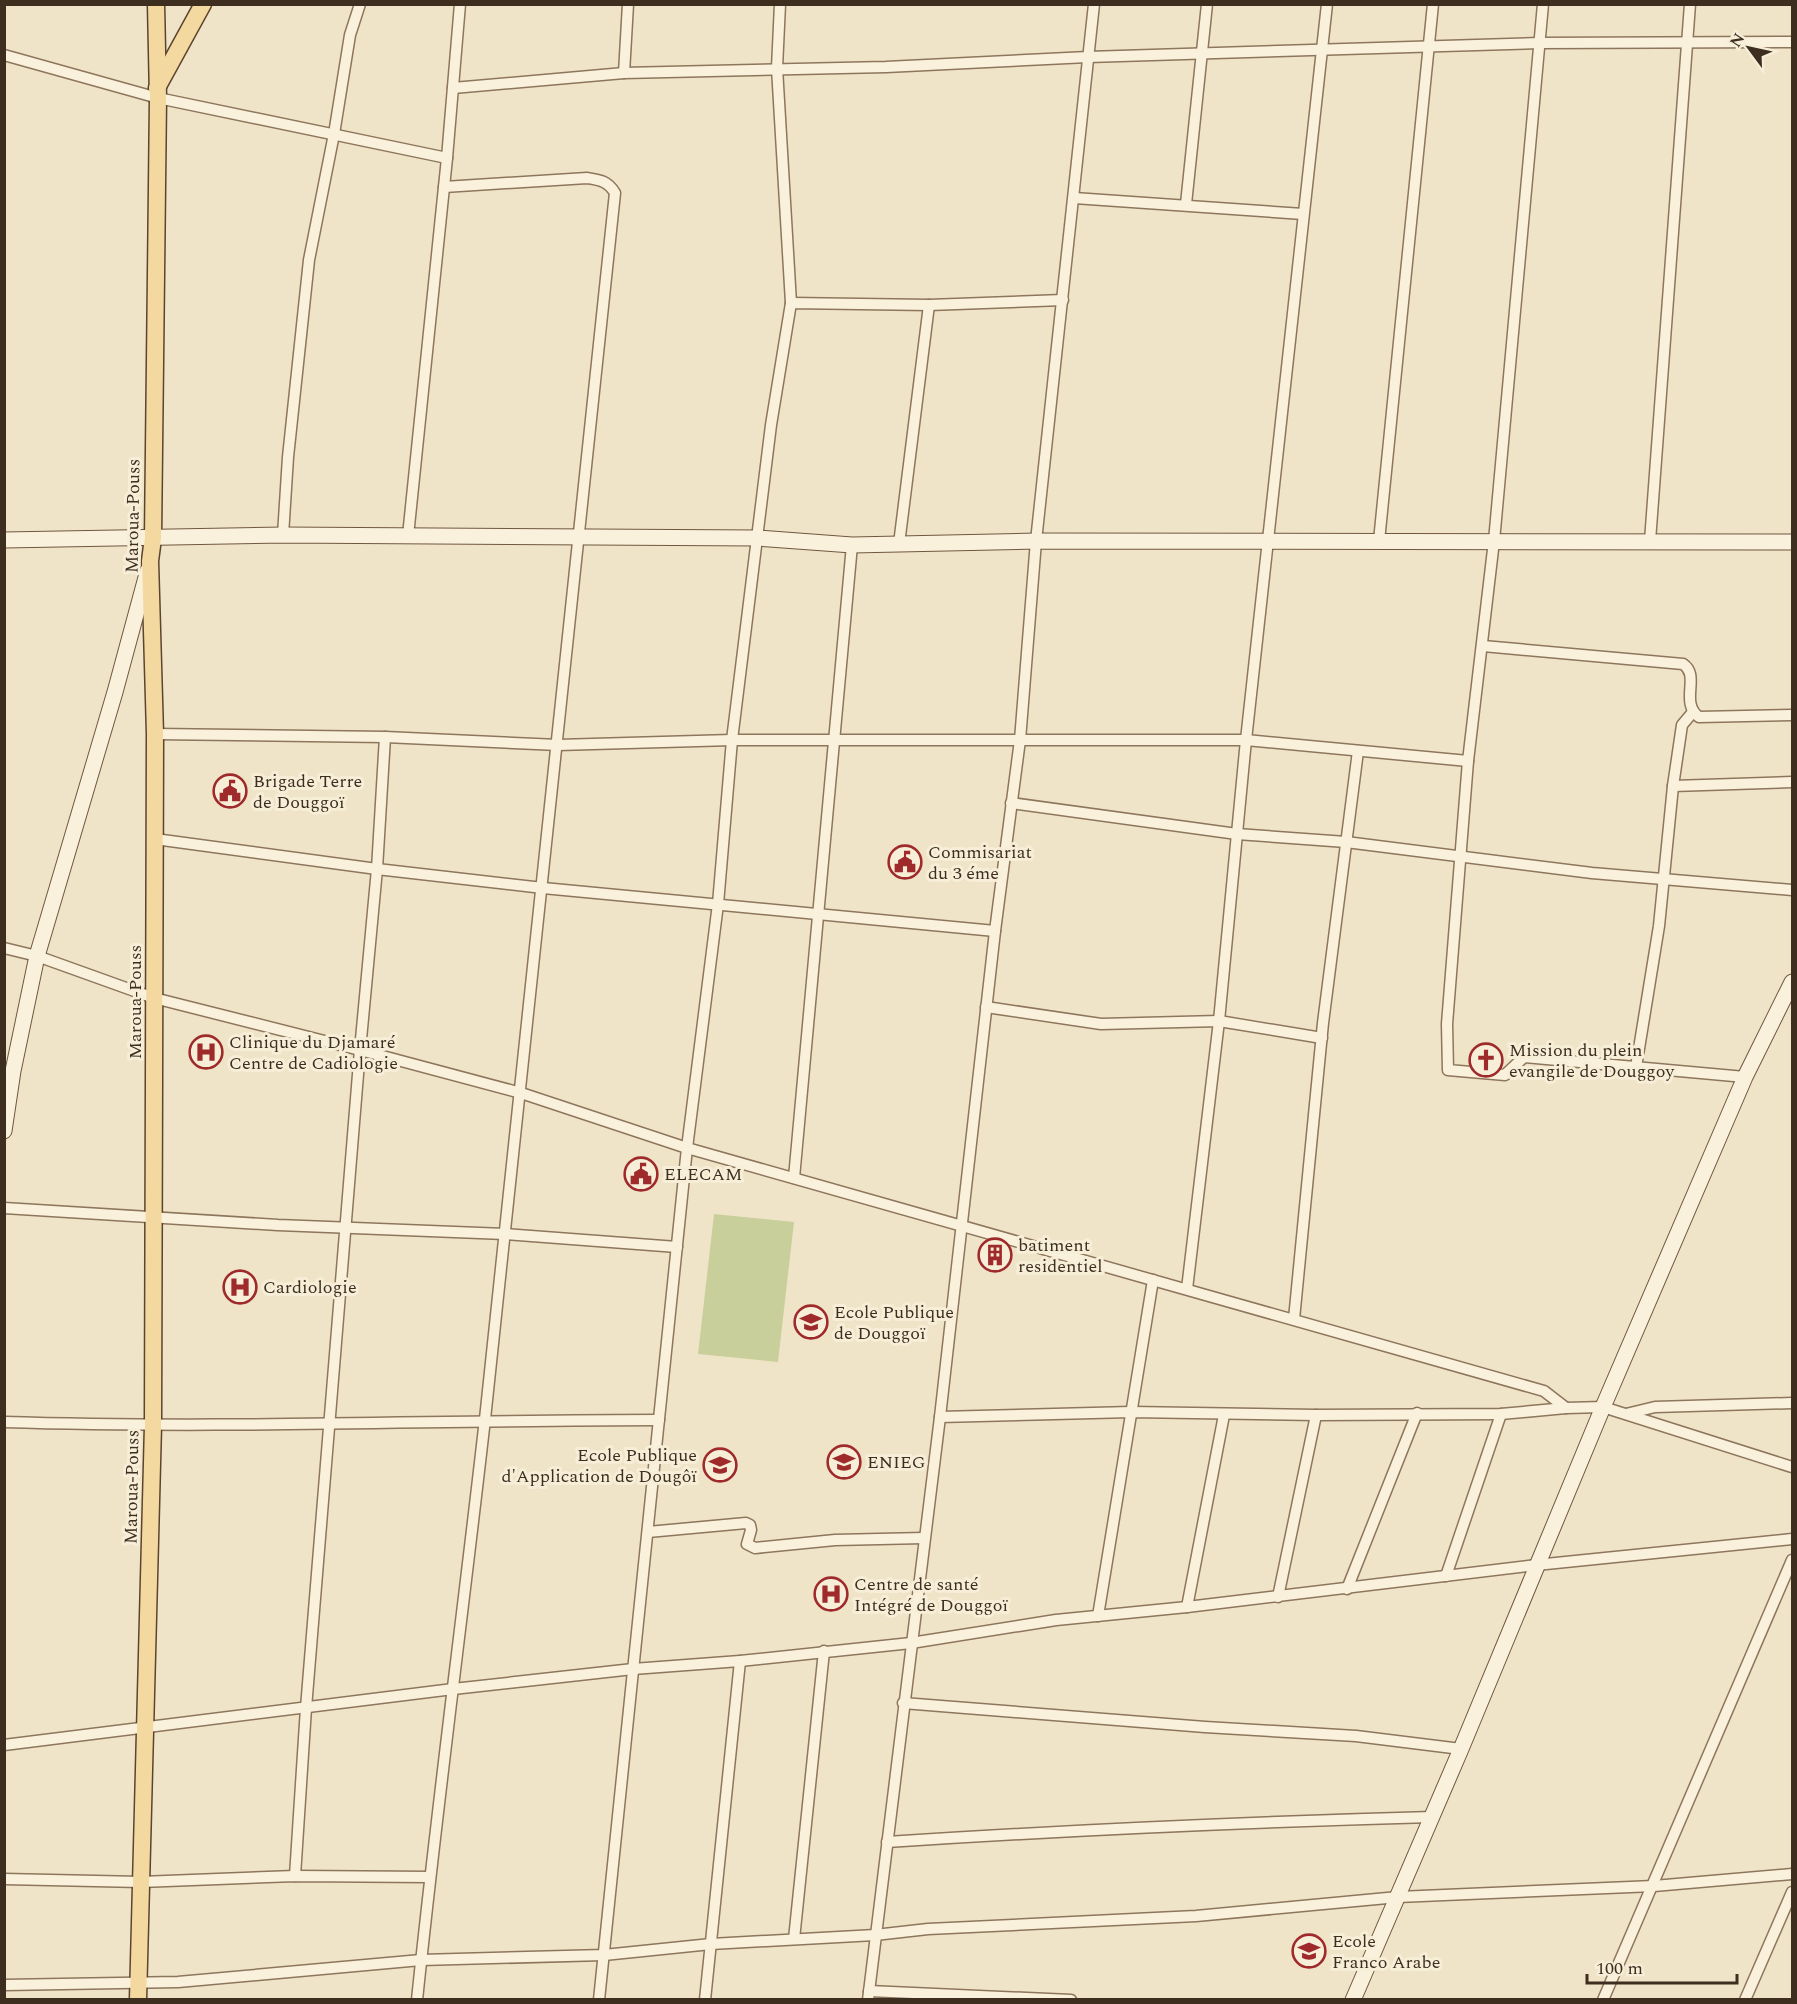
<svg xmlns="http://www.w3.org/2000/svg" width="1797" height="2004" font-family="Spectral,serif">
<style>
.green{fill:#c9cf9b}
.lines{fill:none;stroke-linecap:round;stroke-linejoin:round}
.street-casing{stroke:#8d765c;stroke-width:13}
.secondary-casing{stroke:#6f573f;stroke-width:17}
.primary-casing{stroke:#5b4430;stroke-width:19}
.street{stroke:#faf1dc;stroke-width:10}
.secondary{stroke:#faf1dc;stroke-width:15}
.primary{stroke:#f3d9a0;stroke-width:16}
.labels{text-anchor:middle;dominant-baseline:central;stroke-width:6;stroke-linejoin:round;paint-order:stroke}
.street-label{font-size:18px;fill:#3d2e20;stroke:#f7eed8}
.poi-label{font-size:18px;fill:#3d2e20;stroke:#f7eed8;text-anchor:start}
</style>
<rect width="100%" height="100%" fill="#f0e4c8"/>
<polygon class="green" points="714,1214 794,1222 778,1362 698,1354"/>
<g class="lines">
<g class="street-casing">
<g id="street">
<polyline points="780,4 777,68 791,303"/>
<polyline points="4,55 158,98 447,158"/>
<polyline points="624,73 628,4"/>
<polyline points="453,88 624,73 886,67 1088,57 1539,43 1792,42"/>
<polyline points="1074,198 1303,214"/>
<polyline points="1186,204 1207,4"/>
<polyline points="283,535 288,457 309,260 334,134 350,35 360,4"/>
<polyline points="408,536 447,158 460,4"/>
<polyline points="1379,541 1433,4"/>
<polyline points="1650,541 1690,4"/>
<polyline points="899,544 929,305"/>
<path d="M 1483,646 L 1683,664 C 1701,676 1679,702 1699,717 L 1792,715"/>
<polyline points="155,734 385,737 558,745 732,740 1246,740 1327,4"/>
<polyline points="1468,761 1447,1024 1448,1070 1505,1075 1524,1057 1745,1077"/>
<polyline points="1673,786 1792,782"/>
<polyline points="1011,803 1237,834 1346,842 1592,873 1792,890"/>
<polyline points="155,839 377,869 543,888 995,931"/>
<polyline points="4,948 37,956 154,998 360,1050 521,1093 687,1148 1544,1391 1566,1408"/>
<polyline points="986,1007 1101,1024 1219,1021 1322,1038"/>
<polyline points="1636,1067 1659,926 1673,786 1682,725 1693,712"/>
<polyline points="794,1178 852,545"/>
<polyline points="4,1208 278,1225 505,1234 677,1247"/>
<polyline points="1187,1289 1219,1021 1246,740 1468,761 1494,541 1543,4"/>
<polyline points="1294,1319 1323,1023 1358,751"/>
<polyline points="1626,1414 1655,1407 1792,1403"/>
<polyline points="940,1417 1131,1412 1316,1415 1501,1414 1566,1408 1603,1407 1792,1467"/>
<path d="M 4,1422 C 223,1429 441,1420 659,1420"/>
<polyline points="648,1532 746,1523 750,1525 751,1530 747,1544 755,1548 835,1540 924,1538"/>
<polyline points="1446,1576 1501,1414"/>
<polyline points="1347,1589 1417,1413"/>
<polyline points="1278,1597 1316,1415"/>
<polyline points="1187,1607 1224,1415"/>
<polyline points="1098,1616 1153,1280"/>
<polyline points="903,1703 1205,1727 1356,1736 1461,1749"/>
<polyline points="4,1745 453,1689 633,1669 740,1661 911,1643 1056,1620 1187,1607 1536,1565 1792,1539"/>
<path d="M 887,1842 C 1069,1830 1250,1822 1432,1817"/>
<polyline points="295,1876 306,1708 360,1050 377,869 385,737"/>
<polyline points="4,1879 141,1882 295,1876 430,1877"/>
<polyline points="794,1939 824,1651"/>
<polyline points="4,1985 178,1982 421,1960 604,1955 711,1944 875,1935 928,1929 1196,1916 1398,1897 1654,1886 1792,1874"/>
<polyline points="869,1991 1071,2000"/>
<path d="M 417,2000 C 437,1806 463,1613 485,1419 C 531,1011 571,602 615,193 C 608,181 600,180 587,178 L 444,187"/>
<polyline points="599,2000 687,1148 718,904 732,740 771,425 791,303 929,305 1063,300"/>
<polyline points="705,2000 740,1661"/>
<polyline points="868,2000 940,1417 995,931 1020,740 1036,541 1094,4"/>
<polyline points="1603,2000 1792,1560"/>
<polyline points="1745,2000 1792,1892"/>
</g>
</g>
<g class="secondary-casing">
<g id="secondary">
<polyline points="4,540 283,535 757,538 852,545 1036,541 1792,542"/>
<polyline points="4,1131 13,1071 37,956 115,692 148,570"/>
<polyline points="1353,2000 1461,1749 1603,1407 1745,1077 1792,982"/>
</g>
</g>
<g class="primary-casing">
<g id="primary">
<polyline points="157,88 203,4"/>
<polyline points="138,2000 153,1425 155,734 150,561 153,538 158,98 156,4"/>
</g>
</g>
<use href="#street" class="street"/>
<use href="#secondary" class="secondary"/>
<use href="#primary" class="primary"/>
</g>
<defs>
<g id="civic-ring" transform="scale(1.725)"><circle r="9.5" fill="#f7eed8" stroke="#9e2a2b" stroke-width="1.5"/><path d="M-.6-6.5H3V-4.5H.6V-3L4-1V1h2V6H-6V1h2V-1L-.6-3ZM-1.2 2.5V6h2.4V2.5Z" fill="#9e2a2b"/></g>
<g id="hospital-ring" transform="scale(1.725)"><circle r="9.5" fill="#f7eed8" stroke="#9e2a2b" stroke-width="1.5"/><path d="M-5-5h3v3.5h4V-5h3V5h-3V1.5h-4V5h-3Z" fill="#9e2a2b"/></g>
<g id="church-ring" transform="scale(1.725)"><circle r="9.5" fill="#f7eed8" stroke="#9e2a2b" stroke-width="1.5"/><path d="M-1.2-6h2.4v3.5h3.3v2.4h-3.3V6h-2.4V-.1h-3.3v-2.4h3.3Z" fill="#9e2a2b"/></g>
<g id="building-ring" transform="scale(1.725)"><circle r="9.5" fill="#f7eed8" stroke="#9e2a2b" stroke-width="1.5"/><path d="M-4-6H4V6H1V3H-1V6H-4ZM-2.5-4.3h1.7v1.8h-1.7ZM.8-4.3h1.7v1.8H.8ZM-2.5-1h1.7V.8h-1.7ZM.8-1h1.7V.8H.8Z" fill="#9e2a2b"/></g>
<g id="school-ring" transform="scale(1.725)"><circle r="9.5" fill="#f7eed8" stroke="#9e2a2b" stroke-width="1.5"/><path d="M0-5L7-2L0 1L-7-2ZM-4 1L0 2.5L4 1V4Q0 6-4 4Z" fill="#9e2a2b"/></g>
</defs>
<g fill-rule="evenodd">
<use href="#civic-ring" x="230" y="791"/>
<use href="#civic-ring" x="905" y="862"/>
<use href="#hospital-ring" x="206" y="1052"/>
<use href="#church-ring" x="1486" y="1060"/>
<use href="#civic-ring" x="641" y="1174"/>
<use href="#building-ring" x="995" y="1255"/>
<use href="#hospital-ring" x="240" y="1287"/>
<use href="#school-ring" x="811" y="1322"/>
<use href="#school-ring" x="844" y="1462"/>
<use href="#school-ring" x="720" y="1465"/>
<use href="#hospital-ring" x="831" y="1594"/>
<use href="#school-ring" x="1309" y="1951"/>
</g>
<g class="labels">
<g class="street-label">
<text transform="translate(133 516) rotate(-89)">Maroua-Pouss</text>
<text transform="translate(135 1002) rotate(-90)">Maroua-Pouss</text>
<text transform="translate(132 1487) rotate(-89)">Maroua-Pouss</text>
</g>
<g class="poi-label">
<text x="253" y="781">Brigade Terre<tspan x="253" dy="21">de Douggoï</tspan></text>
<text x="928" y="852">Commisariat<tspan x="928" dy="21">du 3 éme</tspan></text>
<text x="229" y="1042">Clinique du Djamaré<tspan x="229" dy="21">Centre de Cadiologie</tspan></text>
<text x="1509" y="1050">Mission du plein<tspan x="1509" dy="21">evangile de Douggoy</tspan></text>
<text x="664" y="1174">ELECAM</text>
<text x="1018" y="1245">batiment<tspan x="1018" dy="21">residentiel</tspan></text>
<text x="263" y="1287">Cardiologie</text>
<text x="834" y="1312">Ecole Publique<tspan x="834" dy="21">de Douggoï</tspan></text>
<text x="697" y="1455" text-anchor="end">Ecole Publique<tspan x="697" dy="21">d'Application de Dougôï</tspan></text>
<text x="867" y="1462">ENIEG</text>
<text x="854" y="1584">Centre de santé<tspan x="854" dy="21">Intégré de Douggoï</tspan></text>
<text x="1332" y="1941">Ecole<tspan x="1332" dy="21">Franco Arabe</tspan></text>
</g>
</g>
<rect width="1797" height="2004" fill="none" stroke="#3d2e20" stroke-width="12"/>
<g transform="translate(1749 48) rotate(303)" stroke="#f7eed8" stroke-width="4.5" paint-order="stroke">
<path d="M0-4.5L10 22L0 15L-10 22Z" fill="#3d2e20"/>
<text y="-9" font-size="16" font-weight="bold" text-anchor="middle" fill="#3d2e20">N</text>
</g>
<path d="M1587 1974v9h150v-9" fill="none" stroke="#3d2e20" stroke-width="3"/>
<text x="1596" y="1974" font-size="18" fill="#3d2e20" stroke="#f7eed8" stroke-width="4.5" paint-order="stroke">100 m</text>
</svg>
